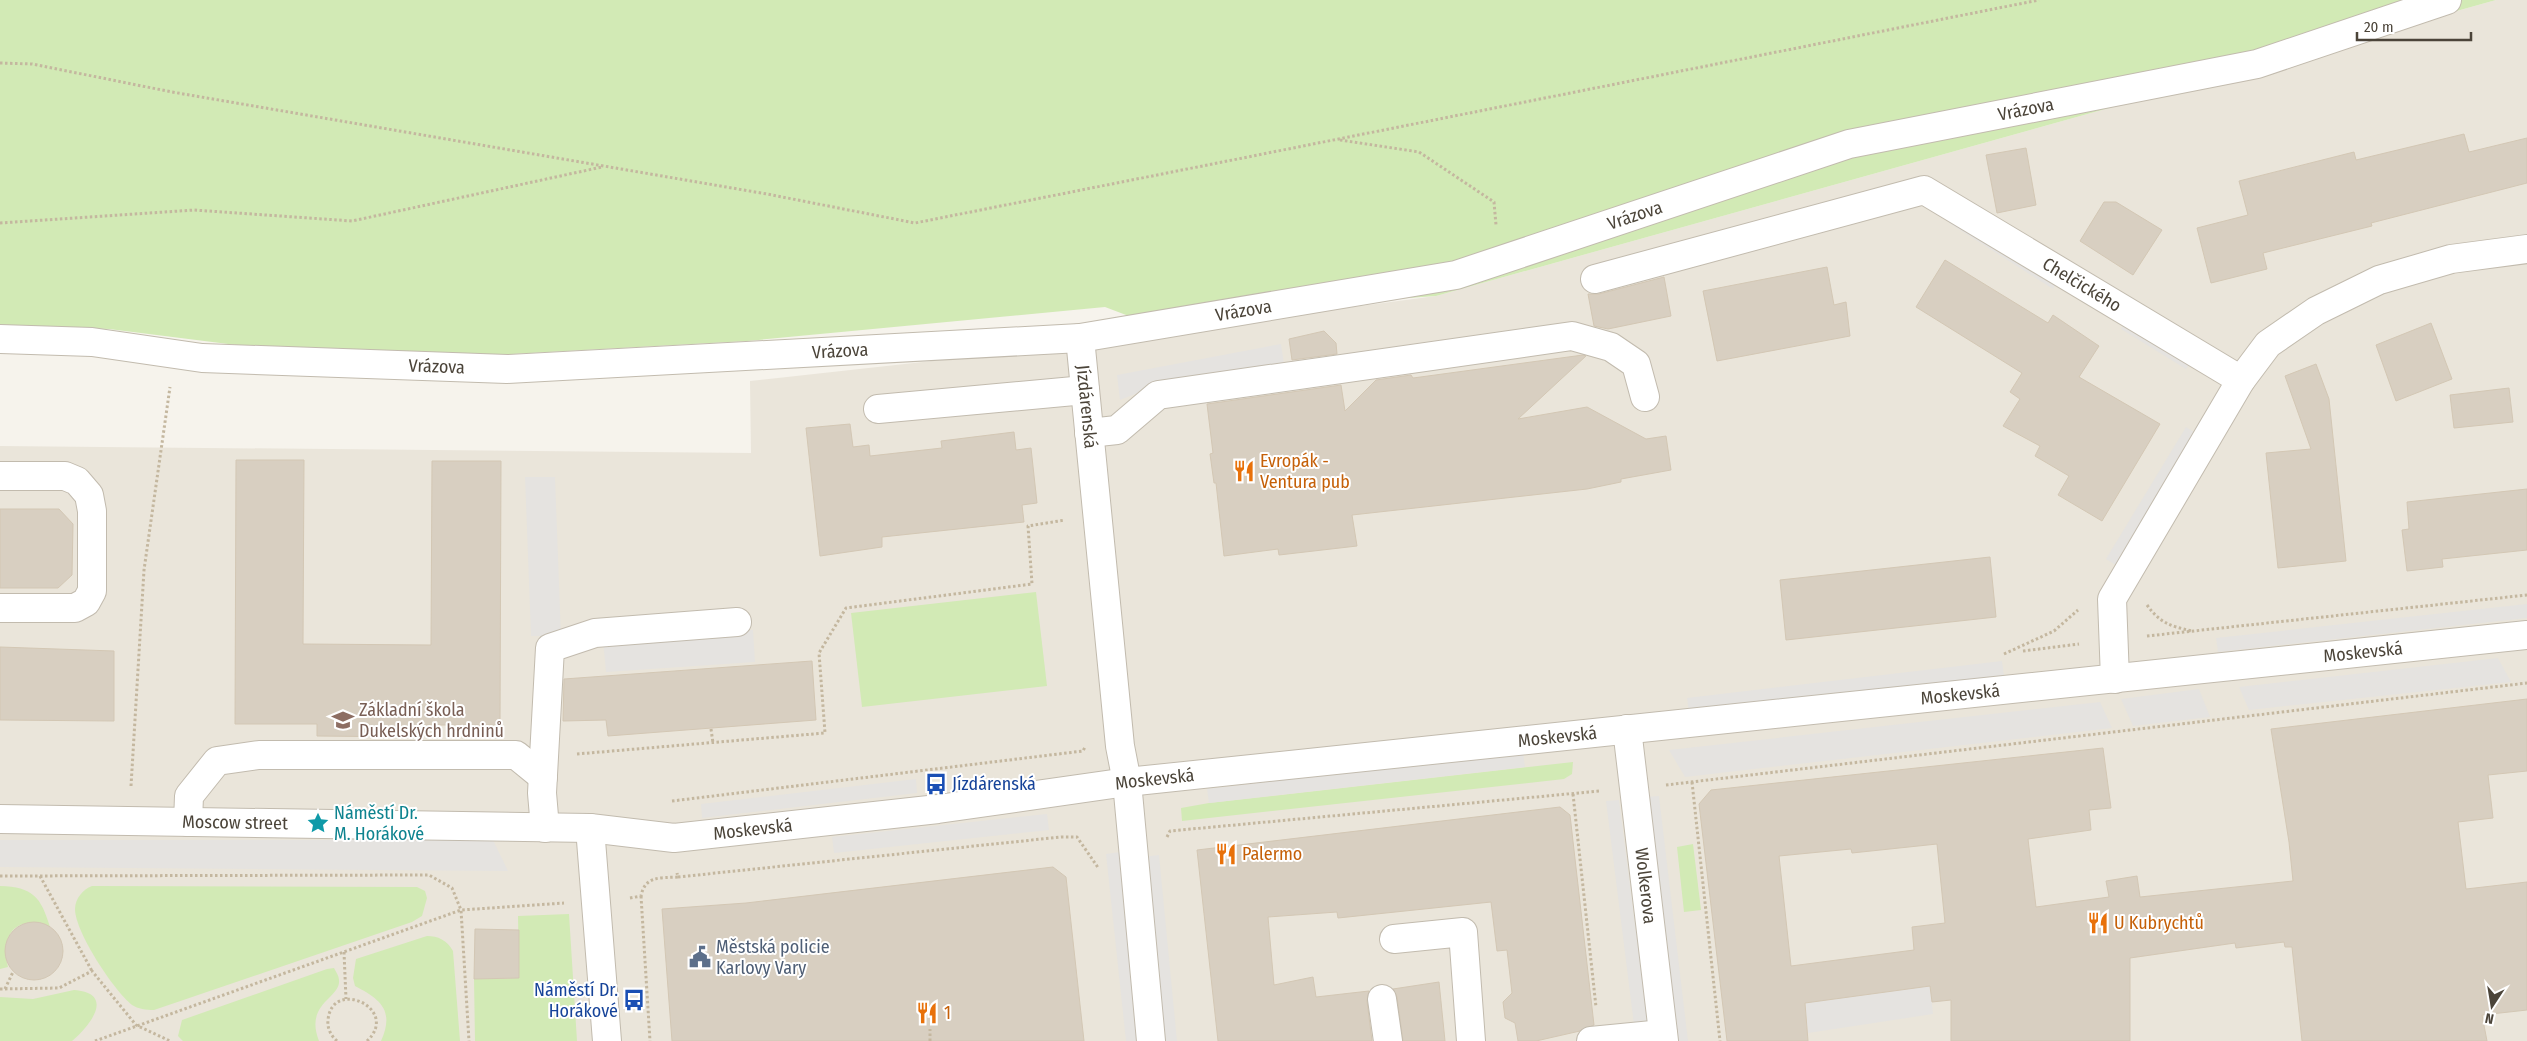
<svg xmlns="http://www.w3.org/2000/svg" width="2527" height="1041" font-family="'Fira Sans Condensed',sans-serif">
  <style>
    .residential { fill: #eae5da }
    .green { fill: #d2eab5 }
    .parking { fill: #e5e3e0 }
    .building { fill: #d8cfc1; stroke: #d3c7b4; fill-rule: evenodd }
    .lines { fill: none; stroke-linecap: round; stroke-linejoin: round }
    .minor-casing { stroke: #c2bbae; stroke-width: 30 }
    .path { stroke: #c4b79f; stroke-width: 3; stroke-dasharray: 2.5 2.5; stroke-linecap: butt }
    .minor { stroke: #fff; stroke-width: 28 }
    .labels { text-anchor: middle; dominant-baseline: central; stroke-width: 4; stroke-linejoin: round; paint-order: stroke }
    .street-label { font-size: 18px; fill: #4b4439; stroke: #fff }
    .food-label { font-size: 18px; fill: #c56008; stroke: #fff; text-anchor: start }
    .education-label { font-size: 18px; fill: #785e54; stroke: #fff; text-anchor: start }
    .transit-label { font-size: 18px; fill: #164399; stroke: #fff; text-anchor: start }
    .culture-label { font-size: 18px; fill: #0d838f; stroke: #fff; text-anchor: start }
    .service-label { font-size: 18px; fill: #4e5e75; stroke: #fff; text-anchor: start }
  </style>
  <rect width="100%" height="100%" fill="#f6f3ec"/>
  <path class="residential" d="M2496 0H2527V1041H0V446L751 453 750 381 1022 351 1436 296Z"/>
  <g class="green">
    <path d="M0 0H2496L1436 296 1134 318 1105 307 747 341 494 355 300 353 109 329 0 325Z"/>
    <path d="M1036 592 1047 686 862 707 851 613Z"/>
    <path d="M1573 762 1572 774 1564 779 1182 821 1181 808 1209 803Z"/>
    <path d="M1693 844 1701 910 1684 912 1677 847Z"/>
    <path d="M0 886C33 887 41 897 50 927 16 914 0 934 8 967L0 969Z"/>
    <path d="M92 886 417 887 425 891 427 898 422 916 412 922 154 1010C146 1010 138 1009 132 1005 114 991 75 932 75 909 75 899 83 889 92 886Z"/>
    <path d="M569 914 577 1041H475L474 979 519 978 518 916Z"/>
    <path d="M427 936C438 936 447 940 453 951L460 1041H381C395 1010 380 999 355 986L353 978 356 959Z"/>
    <path d="M334 968C336 972 339 976 339 980 341 998 304 1003 319 1041H183L178 1036 182 1020 327 969Z"/>
    <path d="M74 990C116 993 90 1026 72 1041H0V997L33 999Z"/>
  </g>
  <g class="parking">
    <path d="M1957 210 2061 276 2053 289 1949 223Z"/>
    <path d="M2127 319 2193 359 2186 369 2121 329Z"/>
    <path d="M1281 344 1284 364 1160 384 1120 400 1117 375Z"/>
    <path d="M2186 427 2199 435 2119 567 2106 559Z"/>
    <path d="M525 477H555L561 636H531Z"/>
    <path d="M2527 604V618L2218 652 2216 638Z"/>
    <path d="M753 630 755 662 606 672 603 640Z"/>
    <path d="M2498 658 2511 682 2249 710 2239 687Z"/>
    <path d="M2002 661 2004 676 1689 712 1687 698Z"/>
    <path d="M2199 689 2210 717 2133 726 2121 699Z"/>
    <path d="M2100 702 2112 728 1685 777 1669 750Z"/>
    <path d="M1523 752 1525 767 1209 803 1207 789Z"/>
    <path d="M916 779 917 793 702 818 701 804Z"/>
    <path d="M1659 796 1688 1041H1674L1646 797Z"/>
    <path d="M1619 800 1650 1041H1636L1606 801Z"/>
    <path d="M1047 814 1049 830 834 853 832 837Z"/>
    <path d="M0 840H493L508 871 0 867Z"/>
    <path d="M1120 852 1140 1041H1126L1106 854Z"/>
    <path d="M1159 855 1177 1041H1161L1143 857Z"/>
    <path d="M1930 986 1933 1014 1808 1033 1805 1003Z"/>
  </g>
  <g class="building">
    <path d="M2464 134 2469 152 2527 138V183L2371 223 2372 226 2263 253 2267 269 2211 283 2197 228 2248 215 2239 181 2354 152 2356 160Z"/>
    <path d="M2026 148 2036 205 1997 213 1986 155Z"/>
    <path d="M2104 202H2116L2162 230 2133 275 2080 241Z"/>
    <path d="M1945 260 2048 323 2053 315 2099 346 2079 377 2160 424 2102 521 2058 495 2069 476 2035 456 2040 446 2003 426 2020 399 2010 392 2022 373 1916 307Z"/>
    <path d="M1827 267 1834 305 1846 302 1850 336 1717 361 1703 291Z"/>
    <path d="M1664 277 1671 316 1608 329 1594 326 1588 294H1599Z"/>
    <path d="M2431 323 2452 379 2396 401 2376 345Z"/>
    <path d="M1324 331 1336 343 1337 354 1292 360 1289 339Z"/>
    <path d="M1583 355 1586 356 1518 419 1587 407 1646 439 1666 436 1671 470 1621 479V482L1587 489 1352 515 1357 546 1279 555 1278 549 1224 556 1216 483H1214L1210 454 1213 453 1207 404 1341 385 1345 411 1376 380 1411 375 1413 378Z"/>
    <path d="M2316 364 2329 399 2346 561 2278 568 2266 453 2311 449 2285 376Z"/>
    <path d="M2509 388 2513 422 2454 428 2450 395Z"/>
    <path d="M850 424 853 447 869 445 870 456 942 448 941 441 1014 432 1016 450 1031 448 1037 503 1022 505 1024 522 882 537V547L820 556 806 428Z"/>
    <path d="M236 460H304L303 644 431 645 432 461H501L500 725H417L418 737 317 736V724H235Z"/>
    <path d="M2527 489V550L2442 559 2443 567 2407 571 2402 530 2409 529 2407 502Z"/>
    <path d="M0 509H59L73 524 72 575 58 588H0Z"/>
    <path d="M1990 557 1996 617 1786 640 1780 580Z"/>
    <path d="M0 647 114 651V721L0 720Z"/>
    <path d="M812 661 816 720 608 736 606 720 563 721 564 679Z"/>
    <path d="M2527 699V771L2488 775 2493 818 2458 822 2466 889 2527 882V1010L2482 1015 2487 1041H2302L2292 947H2285L2284 942 2236 948 2235 943 2130 958V1041H1951V1000L1932 1002 1930 986 1805 1003 1808 1041H1727L1699 804 1711 790 2103 748 2111 808 2089 810 2091 830 2028 839 2036 907 2109 897 2106 881 2137 876 2140 897 2226 888 2293 881 2289 842 2271 729ZM1937 844 1945 923 1912 927 1914 950 1791 966 1779 856 1851 849 1852 853Z"/>
    <path d="M1560 807 1570 815 1594 1025 1580 1031 1536 1041H1518L1515 1023 1505 1018 1503 1002 1512 993 1507 950 1497 951 1491 902 1338 918 1337 912 1268 917 1274 985 1313 977 1316 997 1369 991 1367 1001 1372 1041H1218L1197 850Z"/>
    <path d="M1053 867 1066 877 1084 1041H672L662 909 746 903Z"/>
    <circle cx="34" cy="951" r="29"/>
    <path d="M475 929 519 930V978L474 979Z"/>
    <path d="M1439 982 1445 1041H1403L1397 997 1393 989Z"/>
  </g>
  <g class="lines">
    <g class="minor-casing">
      <g id="minor">
        <path id="s1" d="M1595 279 1924 190 2241 380"/>
        <path id="s2" d="M1080 338 1120 746 1127 782 1151 1041"/>
        <path id="s3" d="M0 339 92 342 202 358 507 369 1080 338 1456 275 1849 144 2257 64 2447 0"/>
        <path d="M878 409 1085 390"/>
        <path d="M1089 433 1117 430 1158 395 1572 336 1611 347 1636 364 1645 397"/>
        <path d="M0 476H65L77 481 89 495 92 511V591L86 602 75 608H0"/>
        <path d="M2115 679 2112 599 2241 380 2268 344 2316 311 2379 280 2451 259 2527 249"/>
        <path id="s4" d="M1627 729 1664 1041"/>
        <path id="s5" d="M0 819 590 828 674 838 938 809 1127 782 2527 635"/>
        <path d="M188 822 189 796 217 761 259 755H516L543 777"/>
        <path d="M545 828 542 793 550 648 595 633 737 622"/>
        <path d="M590 828 607 1041"/>
        <path d="M1394 939 1463 932 1471 1041"/>
        <path d="M1382 999 1388 1041"/>
        <path d="M1591 1041 1663 1034"/>
      </g>
    </g>
    <g class="path">
      <path d="M0 63 32 64 172 92 767 194 915 223 2039 0"/>
      <path d="M1340 140 1419 152 1494 202 1496 225"/>
      <path d="M0 223 194 210 352 221 602 167"/>
      <path d="M2147 605C2160 623 2170 626 2192 631"/>
      <path d="M2147 636 2527 595"/>
      <path d="M2023 651 2079 644"/>
      <path d="M2004 654 2054 631 2078 610"/>
      <path d="M711 729 713 743"/>
      <path d="M577 754 825 733 819 653 846 608 1032 584 1028 526 1065 520"/>
      <path d="M1692 782 1720 1041"/>
      <path d="M1666 785 2527 683"/>
      <path d="M131 786 144 570 170 387"/>
      <path d="M1573 794 1596 1007"/>
      <path d="M672 801 1083 751 1085 747"/>
      <path d="M1167 837 1170 831 1600 791"/>
      <path d="M0 876 429 875 452 888 461 910 469 1041"/>
      <path d="M40 876 92 971"/>
      <path d="M678 877 1061 837H1077L1099 869"/>
      <path d="M641 896 650 1041"/>
      <path d="M630 898 641 896C645 876 659 878 678 877L677 873"/>
      <path d="M344 952 346 999"/>
      <path d="M0 989 59 988 92 971 136 1025 170 1041"/>
      <path d="M5 989 13 972"/>
      <path d="M95 1041 461 910 564 903"/>
      <path d="M337 1041C331 1036 327 1028 328 1020 332 977 401 1009 367 1041"/>
      <path d="M930 1041V1029"/>
    </g>
    <use href="#minor" class="minor"/>
  </g>
  <defs>
    <g id="restaurant-bare" transform="scale(1.725)"><path d="M-5-6h1v4h1v-4h1v4h1v-4h1v5L-1.5 .5V6h-2V.5L-5-1ZM5-6V6H3V1.5H1.5Q1.5-4 5-6Z" fill="#e8710a" stroke="#fff" stroke-width="2.5" paint-order="stroke"/></g>
    <g id="school-bare" transform="scale(1.725)"><path d="M0-5L7-2L0 1L-7-2ZM-4 1L0 2.5L4 1V4Q0 6-4 4Z" fill="#8d6e63" stroke="#fff" stroke-width="2.5" paint-order="stroke"/></g>
    <g id="bus-bare" transform="scale(1.725)"><path d="M-5-6H5V4H4V6H2V4H-2V6H-4V4H-5ZM-3.5-4V0h7V-4ZM-3.5 1.2v1.5H-2V1.2ZM2 1.2v1.5H3.5V1.2Z" fill="#1a4fb4" stroke="#fff" stroke-width="2.5" paint-order="stroke"/></g>
    <g id="sight-bare" transform="scale(1.725)"><path d="M0-6L1.8-2.2L6-1.7L2.9 1.2L3.7 5.4L0 3.3L-3.7 5.4L-2.9 1.2L-6-1.7L-1.8-2.2Z" fill="#0f9aa8" stroke="#fff" stroke-width="2.5" paint-order="stroke"/></g>
    <g id="civic-bare" transform="scale(1.725)"><path d="M-.6-6.5H3V-4.5H.6V-3L4-1V1h2V6H-6V1h2V-1L-.6-3ZM-1.2 2.5V6h2.4V2.5Z" fill="#5c6f8a" stroke="#fff" stroke-width="2.5" paint-order="stroke"/></g>
  </defs>
  <g fill-rule="evenodd">
    <use href="#restaurant-bare" x="1244" y="471"/>
    <use href="#school-bare" x="343" y="720"/>
    <use href="#bus-bare" x="936" y="784"/>
    <use href="#sight-bare" x="318" y="823"/>
    <use href="#restaurant-bare" x="1226" y="854"/>
    <use href="#restaurant-bare" x="2098" y="923"/>
    <use href="#civic-bare" x="700" y="957"/>
    <use href="#bus-bare" x="634" y="1000"/>
    <use href="#restaurant-bare" x="927" y="1013"/>
  </g>
  <g class="labels">
    <g class="street-label">
      <text stroke="none"><textPath href="#s3" startOffset="2058">Vrázova</textPath></text>
      <text stroke="none"><textPath href="#s3" startOffset="1652">Vrázova</textPath></text>
      <text stroke="none"><textPath href="#s1" startOffset="525">Chelčického</textPath></text>
      <text stroke="none"><textPath href="#s3" startOffset="1248">Vrázova</textPath></text>
      <text stroke="none"><textPath href="#s3" startOffset="842">Vrázova</textPath></text>
      <text stroke="none"><textPath href="#s3" startOffset="438">Vrázova</textPath></text>
      <text stroke="none"><textPath href="#s2" startOffset="69">Jízdárenská</textPath></text>
      <text stroke="none"><textPath href="#s5" startOffset="2374">Moskevská</textPath></text>
      <text stroke="none"><textPath href="#s5" startOffset="1969">Moskevská</textPath></text>
      <text stroke="none"><textPath href="#s5" startOffset="1564">Moskevská</textPath></text>
      <text stroke="none"><textPath href="#s5" startOffset="1159">Moskevská</textPath></text>
      <text stroke="none"><textPath href="#s5" startOffset="235">Moscow street</textPath></text>
      <text stroke="none"><textPath href="#s5" startOffset="754">Moskevská</textPath></text>
      <text stroke="none"><textPath href="#s4" startOffset="158">Wolkerova</textPath></text>
    </g>
    <g class="food-label">
      <text x="1260" y="461">Evropák -<tspan x="1260" dy="21">Ventura pub</tspan></text>
      <text x="1242" y="854">Palermo</text>
      <text x="2114" y="923">U Kubrychtů</text>
      <text x="944" y="1013">1</text>
    </g>
    <g class="education-label">
      <text x="359" y="710">Základní škola<tspan x="359" dy="21">Dukelských hrdninů</tspan></text>
    </g>
    <g class="transit-label">
      <text x="952" y="784">Jízdárenská</text>
      <text x="618" y="990" text-anchor="end">Náměstí Dr.<tspan x="618" dy="21">Horákové</tspan></text>
    </g>
    <g class="culture-label">
      <text x="334" y="813">Náměstí Dr.<tspan x="334" dy="21">M. Horákové</tspan></text>
    </g>
    <g class="service-label">
      <text x="716" y="947">Městská policie<tspan x="716" dy="21">Karlovy Vary</tspan></text>
    </g>
  </g>
  <g transform="translate(2492 1006) rotate(192)" stroke="#ffffff" stroke-width="4" paint-order="stroke">
  <path d="M0-4L9 19L0 12L-9 19Z" fill="#4b4439"/>
  <text y="-8" font-size="14" font-weight="bold" text-anchor="middle" fill="#4b4439">N</text>
  </g>
  <path d="M2357 32v8h114v-8" fill="none" stroke="#4b4439" stroke-width="2.5"/>
  <text x="2364" y="32" font-size="15" fill="#4b4439" stroke="#ffffff" stroke-width="4" paint-order="stroke">20 m</text>
</svg>
